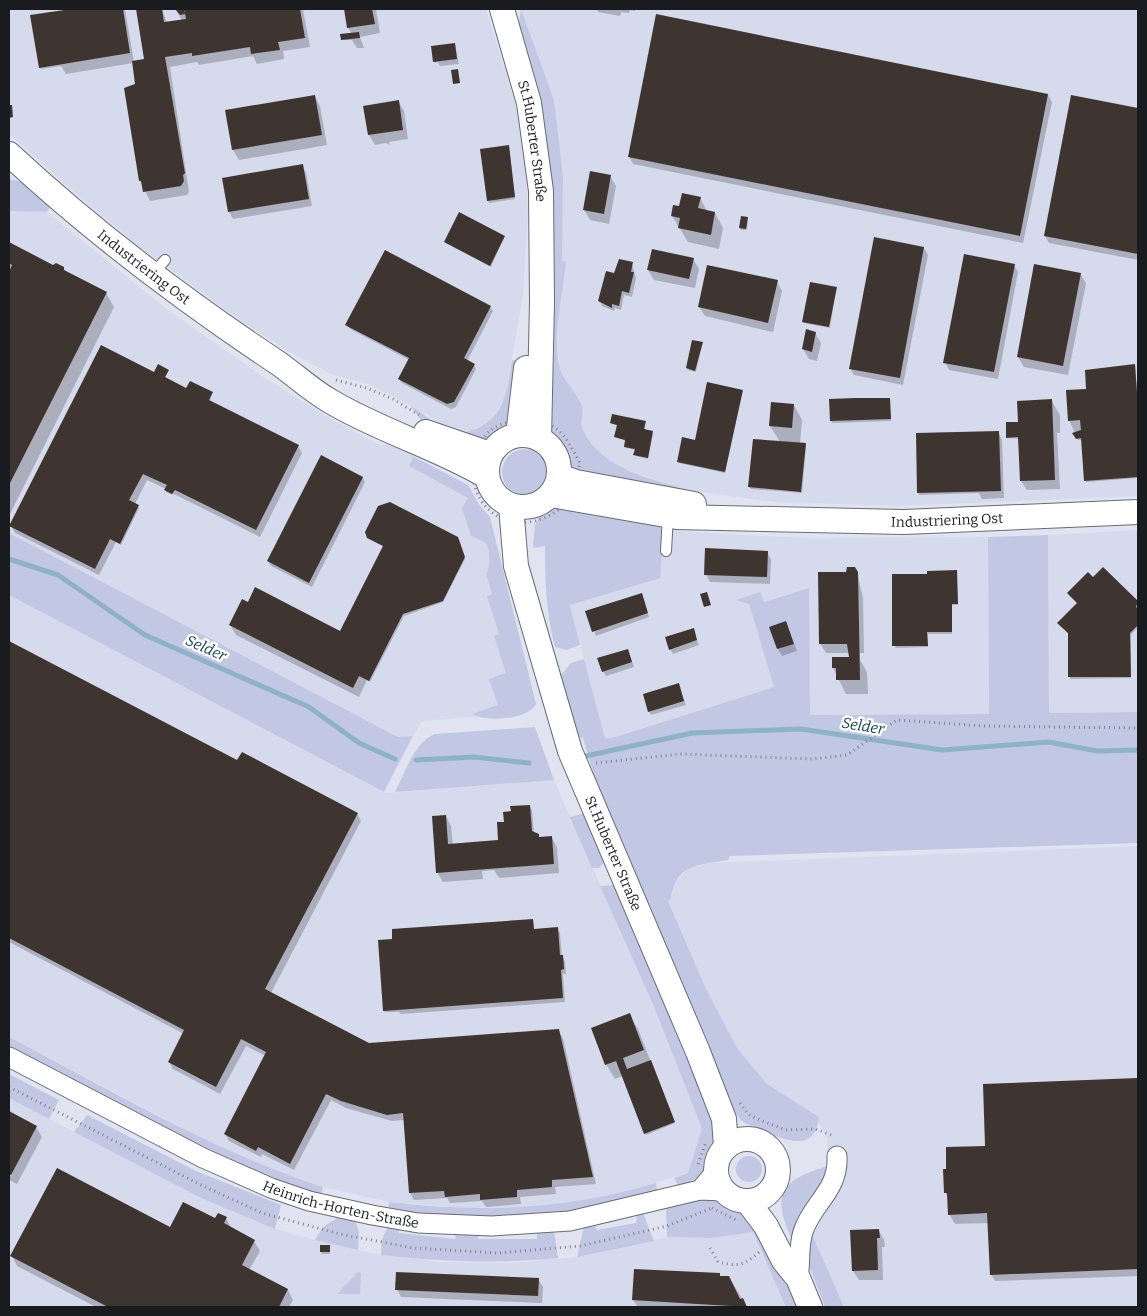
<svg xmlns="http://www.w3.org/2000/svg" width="1147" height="1316" font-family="Bitter,serif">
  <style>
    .built { fill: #d6daed }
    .green { fill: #c2c8e4 }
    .shadow { fill: #0003 }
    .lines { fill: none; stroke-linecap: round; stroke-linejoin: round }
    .stream { stroke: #8eb2c7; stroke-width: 5 }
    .building { fill: #3f3530 }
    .service-casing { stroke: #686b75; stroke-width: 12 }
    .minor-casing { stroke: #686b75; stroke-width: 21 }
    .tertiary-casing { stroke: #686b75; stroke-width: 26 }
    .path { stroke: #81838b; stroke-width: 3; stroke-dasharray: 1 4; stroke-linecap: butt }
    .service { stroke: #fff; stroke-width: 10 }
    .minor { stroke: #fff; stroke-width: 19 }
    .tertiary { stroke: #fff; stroke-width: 24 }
    .labels { text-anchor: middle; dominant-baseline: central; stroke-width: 5; stroke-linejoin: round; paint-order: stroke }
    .street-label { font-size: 14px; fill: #1a1b1f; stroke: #fff }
    .water-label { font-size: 15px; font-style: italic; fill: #0c3d53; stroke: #fff }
  </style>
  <rect width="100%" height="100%" fill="#e1e4f0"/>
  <g class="built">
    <path d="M9 9H486L518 112 526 161 528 210 523 295 505 398 490 422 473 430 455 432 410 405 365 383 333 375 288 351 245 324 140 247 75 193 9 134Z"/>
    <path d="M521 9H1138V496L900 506 775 502 692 491 621 468 603 458 584 432 580 424 582 415 560 368 558 347 563 175 554 100Z"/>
    <path d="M9 211 47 212 164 307 262 376 326 416 382 446 388 443 395 447 455 482 473 496 489 543 519 713 422 721 413 736 398 737 9 533Z"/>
    <path d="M664 529 722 534 808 538 988 537 989 714 810 715 808 588 763 602 737 600 749 603 774 687 612 738H605L570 605 658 577Z"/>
    <path d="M1138 530V712L1049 713 1048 535Z"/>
    <path d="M9 595 385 793 554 780 653 1004 702 1129 688 1173 621 1193 544 1207 466 1208 389 1202 323 1187 263 1167 211 1143 9 1037Z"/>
    <path d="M1138 846V1307H844L804 1214 828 1166 827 1138 819 1123V1117L767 1084 737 1048 706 989 668 901 671 899 675 882 689 868 710 863Z"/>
    <path d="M9 1098 201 1198 275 1229 315 1240 381 1255 442 1262 510 1263 577 1257 667 1237 712 1238 753 1232 786 1307H9Z"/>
  </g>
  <g class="green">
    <path d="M521 9 554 100 563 176 562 261 566 262C563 289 552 343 560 368 564 382 576 392 581 404 585 413 579 422 583 430 604 472 652 478 692 491L678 495 570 469 558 447 548 436 547 366 517 34Z"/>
    <path d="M9 179 28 183 52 204 47 212 9 211Z"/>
    <path d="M512 360 521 361 510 431 486 444 426 427 410 405C423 413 439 428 454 432 462 433 473 431 480 427 506 414 508 385 512 360Z"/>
    <circle cx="525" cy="472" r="23"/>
    <path d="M401 450 468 485 480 506 490 517 536 704C528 720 486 722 472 714L498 705 489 679 506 673 494 636 499 634 487 596 492 594 486 574C490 570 491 550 486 544 483 540 475 538 471 536L462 508 468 498 409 466 413 457Z"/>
    <path d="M554 503 569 504 568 511 583 510 658 522 664 529 660 578 570 605 580 645 567 650 555 647C546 613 545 581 545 546L533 548C535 524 533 517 554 503Z"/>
    <path d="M9 533 398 737 413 736 384 792 9 595Z"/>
    <path d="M1048 535 1049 713 1138 712V843L730 856 728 860C699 865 675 864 671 899L668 901 706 989 737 1048 767 1084 819 1117C816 1151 788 1142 767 1132 757 1127 746 1126 739 1118 736 1114 733 1109 731 1105L589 775H594L583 738 572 735 555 683 571 663 584 659 605 738H612L774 687 749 604 736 600 760 592 764 602 809 588 810 715 989 714 988 537Z"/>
    <path d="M535 727 554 780 395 792C405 773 414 742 435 734Z"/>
    <path d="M585 813 606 860 599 868H592L570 817Z"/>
    <path d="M615 885 691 1053 719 1140C707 1163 706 1178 679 1187L674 1178 688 1173 702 1129 653 1004 600 886Z"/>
    <path d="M9 1037C111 1090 212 1151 323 1187L321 1196 270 1181 206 1152 9 1048Z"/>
    <path d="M9 1074 59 1100 49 1119 9 1098Z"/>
    <path d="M87 1115 196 1171 281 1205 275 1229 201 1198 74 1132Z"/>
    <circle cx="749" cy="1169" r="13"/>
    <path d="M828 1166 827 1179 794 1244C771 1197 778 1180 828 1166Z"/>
    <path d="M656 1183 658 1194C620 1204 581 1212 541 1216 491 1221 438 1217 388 1211L389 1202C482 1213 565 1210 656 1183Z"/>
    <path d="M691 1199H712L748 1213 802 1307H786L753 1232 712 1238 667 1237 666 1206Z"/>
    <path d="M643 1213 654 1241 577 1257 584 1227 595 1224 597 1230 636 1223 637 1214Z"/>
    <path d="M340 1216 355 1219 359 1232 358 1250 315 1240 323 1227Z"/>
    <path d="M388 1227 399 1228V1233L455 1239 456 1232 478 1233V1239H537V1232L554 1231 558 1258C496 1264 443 1262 381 1255L382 1239Z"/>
    <path d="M809 1227 844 1307H825L806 1258Z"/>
    <path d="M358 1272 361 1273 360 1294H337Z"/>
  </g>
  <g class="shadow">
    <path d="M78 9H125L134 62 146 60 137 9H162L167 23 182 21 176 9H244V11L303 9 310 47 283 51 284 59 257 64 253 56 199 65 197 62 170 67 189 192 187 195 150 201 140 180 137 85 133 63 66 74 61 66 41 69 40 68 32 16Z"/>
    <path d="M345 9H376L380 33 360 37 364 48H357L352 40H342L352 34 348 28Z"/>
    <path d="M597 9H635V11L630 10 629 13 621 12 620 16 598 12Z"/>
    <path d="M455 44 459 64 440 66 438 62 435 63 434 61Z"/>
    <path d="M1048 95 1052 102 1023 243 633 164 629 156Z"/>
    <path d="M1072 96 1138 109V260L1049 243 1045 236Z"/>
    <path d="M315 97 320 106 327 145 239 160 233 150 227 111Z"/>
    <path d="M398 101 404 111 408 139 389 142 390 145 386 143 375 145 369 135 365 107Z"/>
    <path d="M509 148 515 199 489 203 488 201Z"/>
    <path d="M302 165 306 173 312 206 233 219 229 212 224 179Z"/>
    <path d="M610 176 616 186 609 224 590 220 584 210Z"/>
    <path d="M700 198 707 211 715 213 723 228 719 249 688 242 672 216 680 207Z"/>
    <path d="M459 214 504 237 491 267 446 243Z"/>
    <path d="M748 218 747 230H741L740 228Z"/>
    <path d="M9 243 53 266 63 268 66 272 106 293 114 307 9 516Z"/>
    <path d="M924 248 928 255 903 385 854 375 850 368Z"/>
    <path d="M693 259 699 269 695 288 654 280 648 270Z"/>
    <path d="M632 264 636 278 632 297 624 295 621 310 615 308 614 311 602 306 600 301 615 274Z"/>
    <path d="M1014 265 1018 272 998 379 949 370 945 362Z"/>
    <path d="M1080 274 1086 283 1068 375 1024 367 1018 357Z"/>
    <path d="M777 282 782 291 773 332 705 316 699 307Z"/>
    <path d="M836 288 830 328 804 323 803 321Z"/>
    <path d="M490 307 493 311 467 361 474 365 476 369 456 407 451 409 402 383 399 379 409 360 350 329 347 325Z"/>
    <path d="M815 333 821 343 817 361 809 359 803 349Z"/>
    <path d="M702 343 696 372 688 370 687 368Z"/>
    <path d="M1135 365 1138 405V478L1086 482 1082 440H1078L1069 420Z"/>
    <path d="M168 371 165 379 187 390 212 393 210 401 298 446 302 453 260 537 174 494 173 495 166 492V489L147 480 135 504 139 508 121 545 116 542 99 575 15 533 11 526 155 373Z"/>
    <path d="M742 391 725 473 679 463 678 461Z"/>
    <path d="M889 399 891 421 832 423 831 421Z"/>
    <path d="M1051 400 1060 415V433H1057L1060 489 1027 490 1021 481 1020 439 1008 438 1017 423Z"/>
    <path d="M794 405 802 420 800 444 806 446 802 493 751 489 749 487 780 442 770 426Z"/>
    <path d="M645 422V431L653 434 648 459 636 456V450L626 448V441L615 437 618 426 611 423Z"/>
    <path d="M998 432 1002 440 1004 498 982 499 979 493 919 495 917 435Z"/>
    <path d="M362 477 365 482 312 587 271 566 268 561Z"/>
    <path d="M368 537 459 540 465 559 443 602 404 616 370 682 367 680 359 697 236 635 230 625 248 604 341 632 384 547Z"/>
    <path d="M767 552 771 559 770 584 710 582 706 574Z"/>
    <path d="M1103 568 1138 603V627L1131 635V678L1070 679 1069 634 1060 625 1078 604 1093 578Z"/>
    <path d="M856 569 863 598 864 653H860V660L867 672 868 694H846L833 668 851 658 850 653H826L820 643 848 574Z"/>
    <path d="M956 572 958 605H952V634H928V647L895 648 928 575Z"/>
    <path d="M641 595 649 617 596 636 587 612Z"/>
    <path d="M786 622 797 651 782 656 778 649Z"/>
    <path d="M693 630 699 645 673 654 670 649Z"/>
    <path d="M9 642 238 762 357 813 361 821 271 993 369 1044 558 1031 563 1038 596 1184 555 1187 556 1194 520 1197 521 1204 486 1207 482 1201 450 1203 447 1198 414 1200 410 1193 404 1120 392 1121 346 1108 331 1100 294 1170 262 1154 261 1157 229 1141 225 1134 266 1056 246 1046 220 1094 173 1069 169 1062 184 1034 9 942Z"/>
    <path d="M630 655 634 667 606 676 603 671Z"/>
    <path d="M678 685 686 705 651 715 649 711Z"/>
    <path d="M529 806 532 810 534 832 538 838 551 837 557 847 559 873 499 878 494 870 482 871 483 879 443 882 437 872 446 816 451 826 453 845 499 841 505 823Z"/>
    <path d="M533 920 534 930 557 928 560 933 562 956 565 961 566 974H563L565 1002 401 1014 399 1012H385L384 1011Z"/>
    <path d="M629 1015 638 1029 675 1123 646 1135 623 1076 615 1079 606 1064Z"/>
    <path d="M1138 1079V1276L995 1281 991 1274 989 1223 955 1224 949 1214V1200L945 1192 986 1147 984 1085Z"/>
    <path d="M9 1112 36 1127 42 1137 17 1184 9 1180Z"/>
    <path d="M226 1218 231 1228 254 1241 260 1251 249 1270 288 1290 293 1300 289 1307H96L17 1266 12 1256Z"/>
    <path d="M879 1231 884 1240 885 1247H882L883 1280H859L853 1271Z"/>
    <path d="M329 1246 330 1254H322L321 1252Z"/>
    <path d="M719 1274 721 1277H729L747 1307H638L633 1300Z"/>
    <path d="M538 1279 543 1287 542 1303 401 1297 397 1289Z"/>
  </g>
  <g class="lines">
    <g class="stream">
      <path d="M9 559 58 575 145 635 309 707 359 743 395 759"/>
      <path d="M586 756 692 733 801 729 942 750 1049 742 1097 751 1138 750"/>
      <path d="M416 760 474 757 529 763"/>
    </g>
  </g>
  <g class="building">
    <path d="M71 9H123L130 53 39 68 30 15Z"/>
    <path d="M136 9H162L164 22 186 19 184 9H300L305 38 278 42 280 50 251 54 250 47 192 56V53L165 57 185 173 183 175 184 181 181 186 143 192 141 181H139L124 88 135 84 132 61 144 59Z"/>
    <path d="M175 9H184L185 14 180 15Z"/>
    <path d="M344 9H372L375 24 347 28Z"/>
    <path d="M656 14 1048 94 1020 236 628 157Z"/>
    <path d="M359 32 360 38 341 40 340 34Z"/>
    <path d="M455 43 457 59 433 62 431 46Z"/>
    <path d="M458 69 460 83 453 84 451 70Z"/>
    <path d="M315 95 322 135 232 150 225 110Z"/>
    <path d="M1071 95 1138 108V254L1044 236Z"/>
    <path d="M399 100 403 130 368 135 363 106Z"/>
    <path d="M9 105H12L13 117 9 118Z"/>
    <path d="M509 145 515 197 487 201 480 149Z"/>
    <path d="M303 164 309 199 228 212 222 178Z"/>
    <path d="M590 171 611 175 604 214 583 210Z"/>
    <path d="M682 193 701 197 698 208 715 212 711 235 678 228 680 218 671 216 673 205 679 206Z"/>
    <path d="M459 212 505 236 490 266 444 242Z"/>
    <path d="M741 216 748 217 746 229 739 228Z"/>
    <path d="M874 237 924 247 900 378 849 369Z"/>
    <path d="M9 242 53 265 56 263 64 267V270L107 292 9 485V272L12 265 9 263Z"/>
    <path d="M652 249 694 258 689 279 647 270Z"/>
    <path d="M385 250 491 306 464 358 475 364 454 402 447 404 398 379 409 358 345 325Z"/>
    <path d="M964 254 1015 264 994 372 943 363Z"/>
    <path d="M619 259 633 262 631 272H634L629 293 622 291 619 306 612 304V308L598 301 606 271 614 273Z"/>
    <path d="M1034 264 1081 273 1063 366 1017 357Z"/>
    <path d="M707 265 778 280 768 323 698 307Z"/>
    <path d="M810 282 837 287 829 327 802 322Z"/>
    <path d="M806 329 816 332 812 352 802 349Z"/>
    <path d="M692 340 703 342 695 371 686 368Z"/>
    <path d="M101 345 154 372 158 364 169 370 165 377 186 388 190 381 213 392 209 400 299 445 256 530 175 490 172 494 164 490 167 485 143 474 129 500 139 505 120 544 110 539 95 569 9 526Z"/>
    <path d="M1135 364 1138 407V477L1084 481 1081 438 1076 439 1072 433 1081 430 1080 420 1068 421 1066 390 1086 389 1085 370Z"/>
    <path d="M707 382 743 390 725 472 677 462 682 437 695 440Z"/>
    <path d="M855 398H890L891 419 830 421 829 399Z"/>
    <path d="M1052 399 1055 480 1020 481 1018 437 1006 438V422H1018L1017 401Z"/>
    <path d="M771 402 794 404 792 428 769 426Z"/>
    <path d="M612 414 646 421 644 429 653 431 648 458 633 455 635 449 624 447 625 440 614 437 617 425 610 423Z"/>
    <path d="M999 431 1001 491 917 493 916 433Z"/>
    <path d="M753 439 806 443 801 492 748 487Z"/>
    <path d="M321 455 363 477 309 583 267 561Z"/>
    <path d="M390 502 458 537 465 557 443 601 403 614 369 681 359 676 353 688 229 625 242 599 248 602 255 587 340 631 383 546 367 538 365 532 378 506Z"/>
    <path d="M705 548 768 551 767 577 704 575Z"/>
    <path d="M847 567H855L858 572 860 680H836V668H832V657H849L847 644H819L818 572H846Z"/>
    <path d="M1103 567 1138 601 1136 607 1138 609V625L1130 633 1131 677H1068V633L1057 623 1077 603 1067 593 1088 572 1093 577Z"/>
    <path d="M957 570 958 604H952V632H927L928 646H892V574H927V571Z"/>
    <path d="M707 592 711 605 704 607 700 594Z"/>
    <path d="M642 593 648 613 592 632 585 611Z"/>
    <path d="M786 621 794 644 777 649 769 627Z"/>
    <path d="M694 628 697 640 669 650 665 637Z"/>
    <path d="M9 641 237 760 242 752 358 813 265 989 369 1043 559 1029 593 1177 552 1180V1187L517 1190V1197L480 1200V1194L445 1197 444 1191 409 1193 403 1113 387 1115 341 1101 326 1094 290 1164 258 1147 256 1151 224 1134 266 1052 241 1039 216 1087 168 1062 184 1030 9 938Z"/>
    <path d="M628 649 632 662 602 672 597 658Z"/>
    <path d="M679 683 684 701 648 712 643 694Z"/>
    <path d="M530 805 532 831 539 834V837L552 836 554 864 436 873 432 816 446 815 448 844 498 840 497 822H504L503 812 511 811 510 806Z"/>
    <path d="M533 919 534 929 558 927 560 955H563L564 969 561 970 563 998 383 1011 378 940 392 939V929Z"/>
    <path d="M630 1013 644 1050 623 1058 627 1069 651 1060 675 1122 644 1134 616 1061 605 1065 591 1028Z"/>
    <path d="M1138 1078V1269L990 1275 987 1213 948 1215 947 1193H944L943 1169H946V1147L985 1146 983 1084Z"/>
    <path d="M9 1111 37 1126 11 1175 9 1174Z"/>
    <path d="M57 1168 170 1227 183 1202 215 1218 218 1213 227 1217 224 1223 255 1240 242 1265 288 1289 279 1307H108L10 1256Z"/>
    <path d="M879 1229 880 1238H877L878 1270 852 1271 850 1230Z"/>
    <rect x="320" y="1245" width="10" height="7"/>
    <path d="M634 1269 720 1273V1276H729L740 1299 743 1298 747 1307 632 1300Z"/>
    <path d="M396 1272 539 1278 538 1296 395 1290Z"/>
  </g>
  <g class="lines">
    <g class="service-casing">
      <g id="service">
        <path d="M153 274 165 260"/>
        <path d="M666 551 668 515"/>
      </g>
    </g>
    <g class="minor-casing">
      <g id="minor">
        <path id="s1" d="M9 1057 203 1158 271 1188 309 1201 372 1215 418 1223 492 1226 570 1221 700 1190 723 1191"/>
        <path d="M700 1190 716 1171"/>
        <path d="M798 1278C801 1262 798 1248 803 1232 812 1203 839 1191 837 1156"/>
      </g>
    </g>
    <g class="tertiary-casing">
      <g id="tertiary">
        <path id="s2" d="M502 9 529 103 541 191 542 302 539 439"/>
        <path id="s3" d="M9 154C92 231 183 300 278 363 295 375 311 390 330 401 380 431 437 447 486 476"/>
        <path d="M426 432 490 454"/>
        <circle cx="523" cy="471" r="36"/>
        <path d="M518 435 526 368"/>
        <path d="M559 476 576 482 694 504"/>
        <path id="s4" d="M551 495 677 517 904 522 1138 512"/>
        <path id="s5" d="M511 506 516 566 570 751 698 1052 724 1119 726 1147"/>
        <circle cx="747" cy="1170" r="31"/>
        <path d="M748 1202 766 1226 784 1261 798 1278 810 1307"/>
      </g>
    </g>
    <g class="path">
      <path d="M336 380 367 388 393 399 419 415"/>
      <path d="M523 420C559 421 564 434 580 463 577 474 576 489 569 499 565 506 558 510 552 514 506 540 460 502 477 452 486 427 499 423 523 420Z"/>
      <path d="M596 763 680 754 813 759 847 755 897 720 984 726 1138 728"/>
      <path d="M9 1087 199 1184 262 1213 340 1234 413 1248 497 1253 580 1246 667 1226 712 1208"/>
      <path d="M740 1103 748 1114 755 1118 786 1130 815 1129 834 1136"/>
      <path d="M698 1164 706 1142"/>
      <path d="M712 1208 738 1221"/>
      <path d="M710 1248 718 1262C738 1267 745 1265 759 1252"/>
    </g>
    <use href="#service" class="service"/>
    <use href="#minor" class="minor"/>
    <use href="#tertiary" class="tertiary"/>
  </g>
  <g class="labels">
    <g class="street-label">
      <text stroke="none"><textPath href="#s2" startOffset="136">St.Huberter Straße</textPath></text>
      <text stroke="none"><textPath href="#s3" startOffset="176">Industriering Ost</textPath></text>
      <text stroke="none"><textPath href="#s4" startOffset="398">Industriering Ost</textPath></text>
      <text stroke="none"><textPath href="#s5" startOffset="364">St.Huberter Straße</textPath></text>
      <text stroke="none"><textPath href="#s1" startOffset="365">Heinrich-Horten-Straße</textPath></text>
    </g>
    <g class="water-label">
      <text transform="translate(206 648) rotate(24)">Selder</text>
      <text transform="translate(863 726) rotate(9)">Selder</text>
    </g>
  </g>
  <rect width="1147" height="1316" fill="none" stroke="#1a1b1f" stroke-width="20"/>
</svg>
